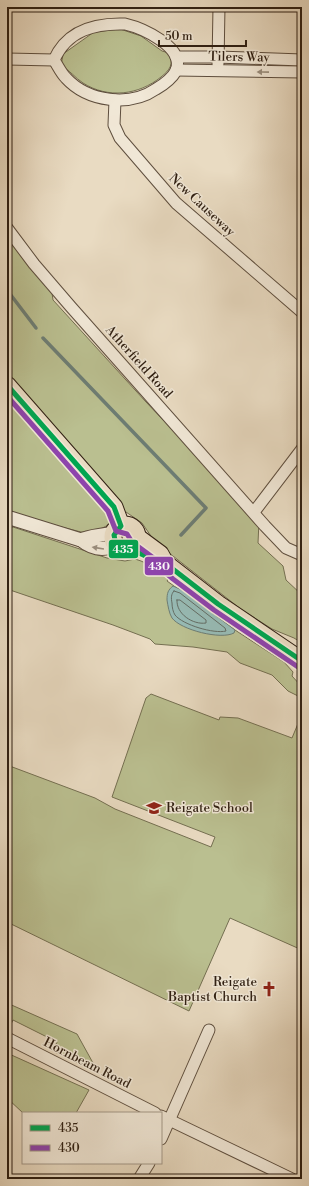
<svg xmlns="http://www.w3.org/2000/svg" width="309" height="1186" font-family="'Libre Bodoni',serif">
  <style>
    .green { fill: #babf90; stroke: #746f51 }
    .water { fill: #97bbb5; stroke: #6d7d74 }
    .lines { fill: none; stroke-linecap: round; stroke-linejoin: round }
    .shore { stroke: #636d64; stroke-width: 1 }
    .stream { stroke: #6d7d74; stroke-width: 3.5 }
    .minor-casing { stroke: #5e4e3e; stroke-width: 13 }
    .tertiary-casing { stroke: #5e4e3e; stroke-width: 15 }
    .primary-casing { stroke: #2f1f12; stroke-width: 19 }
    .minor { stroke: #f1e8d7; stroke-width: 11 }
    .tertiary { stroke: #f1e8d7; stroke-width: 13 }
    .primary { stroke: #e9dbc2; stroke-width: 17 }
    .bus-1-casing { stroke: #f1e8d7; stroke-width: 8 }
    .bus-2-casing { stroke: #f1e8d7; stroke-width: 8 }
    .bus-1 { stroke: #00a651; stroke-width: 5 }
    .bus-2 { stroke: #8e44ad; stroke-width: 5 }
    .oneway { fill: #9a8e7e }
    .labels { text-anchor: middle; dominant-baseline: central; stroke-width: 3; stroke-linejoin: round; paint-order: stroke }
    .street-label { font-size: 13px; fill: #2f1f12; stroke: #f1e8d7 }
    .poi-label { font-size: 13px; fill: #2f1f12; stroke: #f1e8d7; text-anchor: start }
    .line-badge { stroke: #f1e8d7; stroke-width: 1.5 }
    .badge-label { font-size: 11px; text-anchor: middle; font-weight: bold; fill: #fff }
  </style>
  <rect width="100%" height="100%" fill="#e9dbc2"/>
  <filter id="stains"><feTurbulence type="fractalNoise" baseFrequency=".005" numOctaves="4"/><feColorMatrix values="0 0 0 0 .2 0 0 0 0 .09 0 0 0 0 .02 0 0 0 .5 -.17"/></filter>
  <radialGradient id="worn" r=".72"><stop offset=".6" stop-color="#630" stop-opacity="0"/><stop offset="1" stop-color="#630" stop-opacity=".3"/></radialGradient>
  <g class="green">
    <path d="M120 29 141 36 162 51 169 53C174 64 170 70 161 77 139 95 108 99 83 83 75 78 70 70 61 66L63 54 94 32Z"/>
    <path d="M7 237 52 293 53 300 146 402 259 521 258 543 283 566 286 580 302 595V643L294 638 272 629 242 610 155 542 142 523 126 512C110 523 102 533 81 532L7 513Z"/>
    <path d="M13 527 107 558 125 561 135 559 141 561 152 566 169 578 167 581 235 630 284 662 293 672 292 676 302 687V698L288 691 272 675 240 663 227 652 193 647 155 644 150 639 113 625 7 589V528Z"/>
    <path d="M151 694 219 720 220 717 238 718 292 738 302 714V950L230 918 189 1011 7 922V765L95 798 115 809 211 847 215 837 112 797 146 698Z"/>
    <path d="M7 1003 77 1034 98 1072 53 1051 57 1042 13 1020 9 1028 7 1027Z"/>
    <path d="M7 1053 89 1090 76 1113H23L7 1098Z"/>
  </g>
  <path class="water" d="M173 586 182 590 235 630 234 633C221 640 181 630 172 618 169 613 168 606 167 600 167 593 168 590 173 586Z"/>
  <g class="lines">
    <g class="shore">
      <path d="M174 591 180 593 225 628 226 631C214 634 183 625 175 615 173 612 172 607 172 603 171 598 171 594 174 591Z"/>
      <path d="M177 600H180L206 620V623C193 625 176 614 177 600Z"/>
    </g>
    <g class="stream">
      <path d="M7 290 36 328"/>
      <path d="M43 338 206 508 181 535"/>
    </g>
    <g class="minor-casing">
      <g id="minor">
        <path d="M125 24C142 28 186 47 176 71 172 78 163 85 156 89 130 107 88 102 66 78 61 73 58 66 54 60 67 30 95 23 125 24Z"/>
        <path d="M176 57H217L302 60"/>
        <path d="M7 59 54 60"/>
        <path d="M218 64 219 7"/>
        <path d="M176 70 302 72"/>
        <path d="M115 100 114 125 120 138 176 203 302 312"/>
        <path d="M7 228 34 264 71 307 265 526 286 548 302 555"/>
        <path d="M254 512 302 449"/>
        <path d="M7 1038 155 1113"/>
        <path d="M161 1116 292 1179"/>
        <path d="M161 1139 209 1030"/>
        <path d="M139 1179 149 1163"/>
      </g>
    </g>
    <g class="tertiary-casing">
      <g id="tertiary">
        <path d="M7 517 81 540C92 549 103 551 116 545"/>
        <path d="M81 540C90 535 104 536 115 532"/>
      </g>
    </g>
    <g class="primary-casing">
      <g id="primary">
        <path d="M7 385 114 507 121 526"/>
        <circle cx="125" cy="537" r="12"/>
        <path d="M137 537 160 554 165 563 218 604 302 661"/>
      </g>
    </g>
    <use href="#minor" class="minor"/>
    <use href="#tertiary" class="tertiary"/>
    <use href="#primary" class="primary"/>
    <g class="bus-1-casing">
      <path id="bus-1" d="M7 385 114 507 121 526 114 535 116 545 122 549C136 547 148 561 165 563L218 604 302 661"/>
    </g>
    <g class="bus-2-casing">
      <path id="bus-2" d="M7 396 108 511 116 531 127 534 132 542 155 559 160 568 173 579 214 610 298 667"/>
    </g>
    <use href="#bus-1" class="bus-1"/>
    <use href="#bus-2" class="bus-2"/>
  </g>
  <defs><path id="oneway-solid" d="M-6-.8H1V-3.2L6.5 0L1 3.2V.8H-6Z"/></defs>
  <g class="oneway">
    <use href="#oneway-solid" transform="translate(263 72) rotate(-179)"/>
    <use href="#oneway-solid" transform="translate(98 548) rotate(-171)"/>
  </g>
  <defs>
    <g id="school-bare" transform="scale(1.2)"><path d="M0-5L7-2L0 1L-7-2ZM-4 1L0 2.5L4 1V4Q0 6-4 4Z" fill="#8f2418" stroke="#f1e8d7" stroke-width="2.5" paint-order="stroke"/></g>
    <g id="church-bare" transform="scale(1.2)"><path d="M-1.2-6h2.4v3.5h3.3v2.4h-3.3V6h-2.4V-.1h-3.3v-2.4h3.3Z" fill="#8f2418" stroke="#f1e8d7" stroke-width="2.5" paint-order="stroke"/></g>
  </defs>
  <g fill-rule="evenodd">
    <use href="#school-bare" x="154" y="808"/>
    <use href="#church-bare" x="269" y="989"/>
  </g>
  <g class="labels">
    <g class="street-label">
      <text transform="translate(239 57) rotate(1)">Tilers Way</text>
      <text transform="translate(202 205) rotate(43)">New Causeway</text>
      <text transform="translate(139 362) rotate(48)">Atherfield Road</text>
      <text transform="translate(87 1063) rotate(27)">Hornbeam Road</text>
    </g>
    <g class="poi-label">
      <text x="166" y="808">Reigate School</text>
      <text x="257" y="982" text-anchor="end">Reigate<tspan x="257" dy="15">Baptist Church</tspan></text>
    </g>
  </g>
  <g class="line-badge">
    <rect x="108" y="539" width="31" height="20" rx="4" fill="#00a651"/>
    <rect x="144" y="556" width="30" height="20" rx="4" fill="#8e44ad"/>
  </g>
  <g class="badge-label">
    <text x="123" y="553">435</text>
    <text x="159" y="570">430</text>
  </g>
  <rect width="309" height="1186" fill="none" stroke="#e9dbc2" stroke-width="24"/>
  <rect x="8" y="8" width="293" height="1170" fill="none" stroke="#2f1f12" stroke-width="2"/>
  <rect x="12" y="12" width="285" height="1162" fill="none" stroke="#2f1f12"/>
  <rect x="22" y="1112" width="140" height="52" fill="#f1e8d7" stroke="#a39888"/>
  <rect x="30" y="1125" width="20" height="6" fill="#00a651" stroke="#a39888"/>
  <text x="58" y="1132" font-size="12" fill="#2f1f12">435</text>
  <rect x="30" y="1145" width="20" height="6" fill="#8e44ad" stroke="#a39888"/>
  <text x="58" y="1152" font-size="12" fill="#2f1f12">430</text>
  <path d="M159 40v6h87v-6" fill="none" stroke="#2f1f12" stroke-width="2"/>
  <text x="165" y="40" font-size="12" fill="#2f1f12" stroke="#f1e8d7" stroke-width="3" paint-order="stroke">50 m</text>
  <rect width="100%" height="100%" filter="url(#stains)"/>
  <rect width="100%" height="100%" fill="url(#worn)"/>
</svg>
